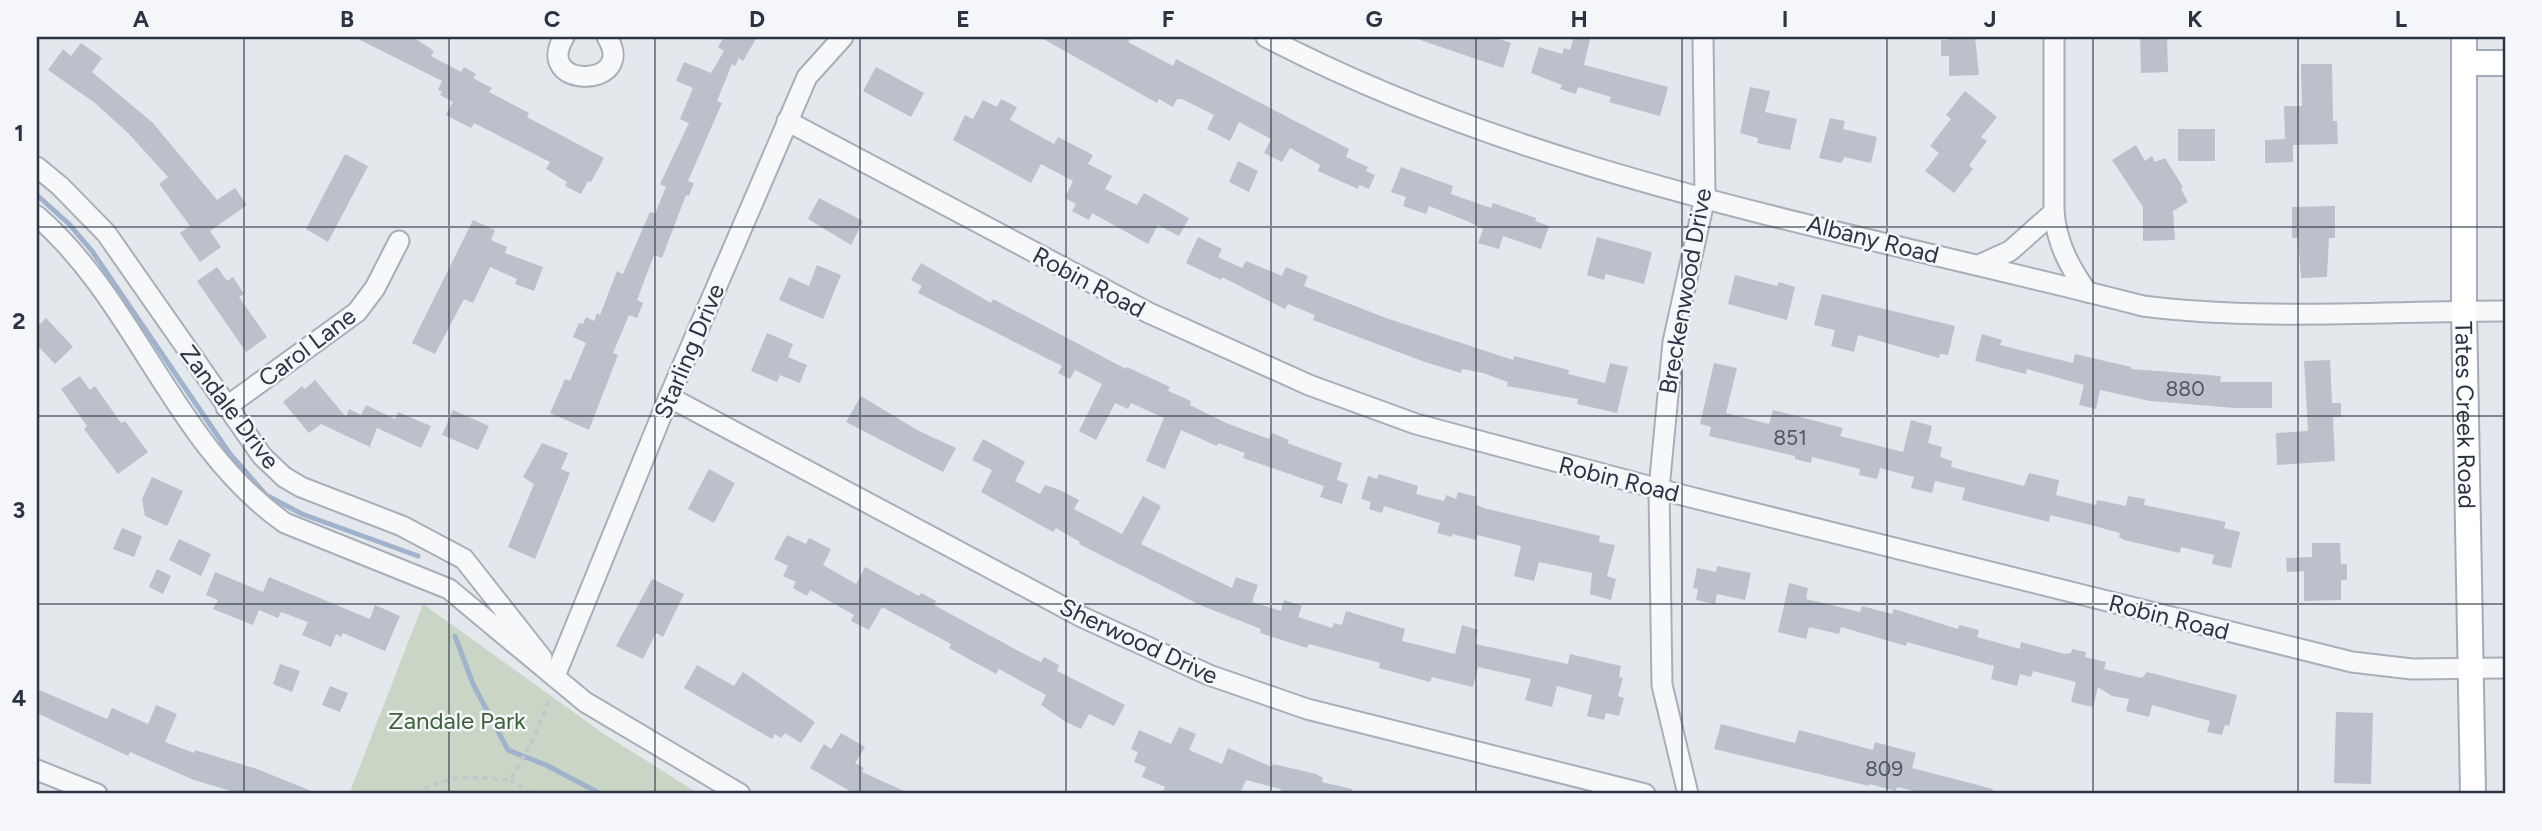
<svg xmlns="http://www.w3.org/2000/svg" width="2542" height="831" font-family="Figtree,sans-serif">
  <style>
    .green { fill: #c9d6c5 }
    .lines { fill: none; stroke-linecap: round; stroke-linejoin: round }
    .stream { stroke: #9fb4cc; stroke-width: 5 }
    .building { fill: #bbc0ca }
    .minor-casing { stroke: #a9aeb7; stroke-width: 23 }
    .major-casing { stroke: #a3abb8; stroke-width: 28 }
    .path { stroke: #c2c5cb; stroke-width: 3.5; stroke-dasharray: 5 5; stroke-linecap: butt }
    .minor { stroke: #f7f8fa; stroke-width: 19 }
    .major { stroke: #fff; stroke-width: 24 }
    .grid { fill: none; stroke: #2b3445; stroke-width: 2; stroke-opacity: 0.55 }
    .labels { text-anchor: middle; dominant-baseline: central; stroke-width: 5; stroke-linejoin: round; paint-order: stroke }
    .number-label { font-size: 21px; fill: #4f5766 }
    .street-label { font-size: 24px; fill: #2b3445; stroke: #f4f6f9 }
    .park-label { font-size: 24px; fill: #3f6138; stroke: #f4f6f9 }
    .neatline { fill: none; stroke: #2b3445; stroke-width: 2.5 }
    .grid-label { font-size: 23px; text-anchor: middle; font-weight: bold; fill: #2b3445 }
  </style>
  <rect width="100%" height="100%" fill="#e4e7ec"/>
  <path class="green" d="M423 604 604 734 699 794H349Z"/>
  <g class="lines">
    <g class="stream">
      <path d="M37 195 69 224 92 251 230 454 266 495 302 514 418 556"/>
      <path d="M455 636 473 684 508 750 546 765 601 794"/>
    </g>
  </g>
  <g class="building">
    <path d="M354 37H413L434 51 431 56 461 72 464 67 476 74 473 78 492 88 489 92 529 113 527 117 604 158 591 182 588 181 581 194 565 186 567 182 546 169 550 162 474 123 471 128 446 115 453 102 440 95 442 91 438 90 442 81Z"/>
    <path d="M724 37H757L743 61 739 58 735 66 732 64 717 101 722 103 688 181 694 183 689 196 686 195 662 258 654 255 637 300 643 303 637 318 629 315 613 353 618 355 589 430 550 413 565 379 570 381 586 343 573 337 579 323 583 324 586 317 594 321 597 313 600 315 617 271 623 274 650 212 655 214 666 187 660 184 689 123 680 119 693 88 676 81 684 62 711 73 724 51 718 47Z"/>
    <path d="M1040 37H1131L1128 42 1173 66 1176 59 1349 149 1346 157 1368 167 1366 171 1375 175 1369 189 1359 185 1358 189 1318 171 1320 165 1290 148 1282 162 1264 153 1271 139 1239 122 1230 141 1207 129 1214 115 1182 99H1177L1173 107 1159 99 1157 103Z"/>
    <path d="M1417 37H1494L1511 43 1503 68 1417 39Z"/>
    <path d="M1574 37 1590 39 1584 65 1668 87 1660 116 1609 102 1611 97 1578 87 1576 94 1560 89 1562 85 1531 73 1539 47 1562 54 1564 48 1570 50Z"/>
    <path d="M1948 37H1975L1979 75 1949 76V56H1941V40H1948Z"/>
    <path d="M2140 37H2167L2168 72 2141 73Z"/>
    <path d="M81 43 102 58 92 72 153 123 217 200 235 188 247 205 210 231 221 247 200 262 180 233 190 226 159 184 168 177 128 133 95 103 48 70 63 49 71 56Z"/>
    <path d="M2301 64H2332L2333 121H2337L2338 144 2293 145V162L2265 163V140L2285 139 2284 106H2302Z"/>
    <path d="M876 67 924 93 911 117 863 91Z"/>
    <path d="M1750 87 1770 91 1765 112 1797 119 1790 150 1757 143 1758 138 1740 133Z"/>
    <path d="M1965 91 1997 117 1981 137 1987 141 1969 165 1973 169 1954 193 1925 171 1939 153 1930 146 1951 119 1946 115Z"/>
    <path d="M1001 99 1017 107 1010 120 1054 144 1058 137 1093 155 1088 164 1112 176 1105 189 1137 205 1144 193 1189 218 1179 236 1158 225 1148 244 1092 213 1089 220 1072 211 1076 204 1065 198 1073 181 1041 164 1031 183 953 140 965 115 973 119 983 100 997 107Z"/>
    <path d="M1830 118 1845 121 1843 129 1877 137 1871 163 1844 157 1842 163 1819 158Z"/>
    <rect x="2178" y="129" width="37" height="32"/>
    <path d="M2136 145 2145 161 2152 156 2155 162 2165 158 2183 187 2181 189 2188 202 2173 211 2175 240 2143 241V207L2112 160Z"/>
    <path d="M345 154 368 166 328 242 306 229Z"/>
    <path d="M1238 161 1258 171 1249 192 1229 182Z"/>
    <path d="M1401 167 1453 186 1451 194 1491 208 1493 203 1536 218 1535 221 1549 226 1541 249 1503 236 1499 249 1478 243 1483 229 1467 221 1429 206 1426 214 1403 206 1406 197 1391 192Z"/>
    <path d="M819 198 863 221 851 245 808 219Z"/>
    <path d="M2335 206V238H2329L2327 277 2301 278 2298 238H2292V207Z"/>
    <path d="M473 220 495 230 491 240 507 247 505 253 543 267 534 291 515 284 517 279 490 267 473 303 464 299 435 354 412 343Z"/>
    <path d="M1198 237 1222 249 1218 257 1242 268 1246 261 1282 276 1286 267 1308 276 1304 286 1386 318 1513 360 1514 356 1569 370 1568 374 1605 383 1610 363 1628 367 1617 413 1577 404 1578 399 1507 386 1508 382 1483 373 1462 369 1461 373 1425 362 1313 320 1315 315 1288 304 1285 309 1222 277 1221 280 1186 263Z"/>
    <path d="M1597 237 1652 252 1644 284 1606 274 1604 280 1587 275Z"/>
    <path d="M921 263 991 303 993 299 1126 369 1127 367 1170 387 1168 391 1191 401 1190 405 1226 423 1269 439 1272 433 1289 440 1287 443 1342 463 1337 480 1348 484 1342 504 1320 497 1324 486 1243 458 1245 453 1218 443 1217 446 1181 430 1165 469 1146 461 1164 418 1131 403 1128 409 1115 403 1096 440 1079 431 1102 384 1075 370 1070 379 1058 373 1062 366 918 293 922 286 911 280Z"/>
    <path d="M817 265 841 275 823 319 779 300 789 277 809 286Z"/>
    <path d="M217 267 227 281 233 277 244 294 239 297 267 337 246 352 197 281Z"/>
    <path d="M1735 275 1777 286 1779 282 1795 287 1787 320 1728 304Z"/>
    <path d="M1822 294 1955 326 1948 355 1940 354 1939 358 1858 335 1854 352 1831 346 1835 330 1814 325Z"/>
    <path d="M46 318 73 347 55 364 37 345V327Z"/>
    <path d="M767 333 793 344 788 357 807 365 800 383 780 375 777 382 751 371Z"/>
    <path d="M1982 334 2002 340 2000 345 2073 363 2075 354 2131 367V369L2221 376 2220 382H2272V408H2235L2150 401 2100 390 2096 409 2079 405 2084 385 2027 369 2026 374 1975 361Z"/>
    <path d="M2330 360 2332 403H2341V417H2333L2335 461 2277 465 2276 433 2308 431 2304 361Z"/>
    <path d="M1714 363 1737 368 1726 413 1769 424 1773 410 1843 428 1840 436 1903 452 1911 420 1932 426 1928 443 1942 447 1940 457 1952 461 1951 467 2024 486 2029 473 2059 480 2056 495 2096 505 2097 500 2126 506 2128 496 2145 499 2144 505 2226 522 2224 528 2240 532 2231 568 2212 564 2214 555 2181 547 2180 553 2124 540 2119 537 2120 533 2091 525 2050 515 2049 522 1962 500 1965 488 1935 481 1932 493 1911 488 1914 477 1880 468 1877 479 1859 475 1860 469 1812 457 1811 463 1795 459V456L1709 436 1711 427 1700 424Z"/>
    <path d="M80 376 90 390 95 386 121 423 125 421 148 452 118 474 84 429 87 426 61 389Z"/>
    <path d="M315 380 346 417 349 409 361 415 366 405 395 419 398 412 431 426 421 448 377 428 370 446 372 448 321 424 309 433 283 402 302 386 305 389Z"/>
    <path d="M861 396 917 430 956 448 943 472 846 422Z"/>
    <path d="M453 410 489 426 478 450 442 435Z"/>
    <path d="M983 439 1025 462 1015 481 1040 494 1045 485 1060 490 1079 500 1074 509 1122 534 1143 496 1161 506 1141 544 1232 588 1236 577 1258 585 1252 602 1281 611 1284 600 1302 606 1298 617 1332 628 1334 623 1342 625 1346 611 1405 629 1402 641 1455 654 1462 625 1478 630 1475 644 1568 664 1570 654 1621 666 1619 677 1623 678 1618 696 1624 698 1619 716 1606 713 1604 720 1587 716 1592 695 1557 686 1552 707 1525 700 1531 679 1478 667 1473 687 1432 677 1430 682 1379 668 1380 663 1309 644 1307 648 1260 633 1261 629 1200 605 1079 544 1080 542 1056 528 1053 532 981 492 992 470 972 460Z"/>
    <path d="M542 443 568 453 561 469 570 473 535 559 508 547 534 484 523 477Z"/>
    <path d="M709 469 735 483 714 523 688 509Z"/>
    <path d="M1379 474 1418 486 1416 494 1444 501 1446 495 1456 499 1458 492 1477 497 1475 504 1484 508 1600 536 1599 542 1615 545 1607 576 1616 579 1611 600 1590 594 1592 573 1539 562 1534 581 1514 576 1521 546 1477 535 1476 540 1452 534V537L1437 533 1440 523 1384 506 1382 513 1369 509 1371 502 1361 499 1368 476 1377 479Z"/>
    <path d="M152 477 183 491 167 526 145 516 142 499Z"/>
    <path d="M122 528 142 536 134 557 113 549Z"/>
    <path d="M787 535 806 544 809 538 831 549 823 565 856 584 865 567 919 596 921 593 936 601 934 605 1026 655 1041 662 1044 657 1059 665 1057 671 1125 705 1114 726 1089 714 1081 729 1066 722 1041 705 1046 695 999 669 996 674 949 648 951 644 882 607 869 630 851 621 854 615 810 590 807 596 793 588 796 582 783 576 788 566 774 559Z"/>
    <path d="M179 539 211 554 201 576 169 560Z"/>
    <path d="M2312 543H2340L2341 564H2347V580H2341V600L2304 601V571L2287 572 2286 558 2312 557Z"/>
    <path d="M1717 566 1751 573 1745 600 1717 594 1715 604 1696 600 1698 589 1693 588 1697 568 1716 572Z"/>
    <path d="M157 569 171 576 163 594 149 587Z"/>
    <path d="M215 572 263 592 269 577 370 619 375 605 400 616 385 651 343 633 341 637 336 634 331 647 302 635 308 622 281 612 278 618 259 610 253 625 213 609 218 600 206 595Z"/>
    <path d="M652 579 684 594 663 637 656 633 643 659 616 646Z"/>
    <path d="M1789 583 1808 588 1806 599 1860 612 1862 606 1892 614 1894 609 1958 629 1959 625 1979 630 1977 637 2020 649 2021 642 2065 654 2071 653 2072 649 2086 652 2085 657 2106 662 2104 669 2142 678 2147 672 2237 695 2229 726 2225 725 2222 735 2207 732 2210 721 2152 705 2149 717 2126 711 2129 699 2112 696 2098 687 2093 707 2071 702 2076 682 2033 671 2031 677 2020 674 2017 686 1991 679 1994 666 1907 642 1906 646 1841 627 1839 634 1809 627 1806 639 1778 632Z"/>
    <path d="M280 664 300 671 292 692 273 684Z"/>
    <path d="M697 665 734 686 743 672 815 722 801 743 785 733 781 738 775 734 772 739 684 688Z"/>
    <path d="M330 686 348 693 340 712 322 705Z"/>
    <path d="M37 689 107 719 112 708 148 724 156 705 177 714 165 742 194 753 195 750 257 769 319 794H241L194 780 130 752 128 756 37 713Z"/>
    <path d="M2336 712 2373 713 2371 784 2334 783Z"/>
    <path d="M1721 724 1795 743 1799 730 1873 750 1875 742 1916 753 1912 768 1993 789 1992 794H1927L1897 787 1896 791 1869 784V786L1714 749Z"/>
    <path d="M1179 727 1196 734 1189 750 1222 764 1228 748 1272 767 1273 764 1316 774 1323 778 1322 782 1352 789 1351 794H1280L1281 789 1246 780 1240 794H1162L1165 787 1142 777 1146 767 1134 762 1138 752 1131 749 1139 730 1171 744Z"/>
    <path d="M841 733 865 747 855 763 864 768 862 772 911 794H855L810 768 824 744 831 749Z"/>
  </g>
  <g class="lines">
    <g class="minor-casing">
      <g id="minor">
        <path d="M564 37C532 90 639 89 607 37"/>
        <path d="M1266 37C1538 179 1849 230 2143 306 2262 321 2385 311 2505 311"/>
        <path d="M2054 37V212C2057 244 2069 266 2087 292"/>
        <path d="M787 121 1149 313 1309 385 1416 424 1678 494 2352 662 2412 669 2505 668"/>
        <path d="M37 167 60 186 106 233 262 456 284 477 301 487 402 526 464 559 542 658"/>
        <path d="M37 216C137 303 174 445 285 523L449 589 585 702 740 794"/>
        <path d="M1979 265 2010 251 2054 212"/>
        <path d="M669 397 1082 617 1209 675 1307 709 1645 794"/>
        <path d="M226 407 357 312 375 288 399 241"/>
        <path d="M555 676 669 397 807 77 843 37"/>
        <path d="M37 770 97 794"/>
        <path d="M1688 794 1662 685 1659 489 1673 342 1705 197 1703 37"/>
      </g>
    </g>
    <g class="major-casing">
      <g id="major">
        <path id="s1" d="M2464 37V311L2473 794"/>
        <path d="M2464 63H2505"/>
      </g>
    </g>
    <g class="path">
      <path d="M510 780 534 794"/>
      <path d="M416 794C449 773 474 777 510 780L532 742 550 698"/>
    </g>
    <use href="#minor" class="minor"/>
    <use href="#major" class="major"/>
  </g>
  <path class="grid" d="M244 37V794M449 37V794M655 37V794M860 37V794M1066 37V794M1271 37V794M1476 37V794M1682 37V794M1887 37V794M2093 37V794M2298 37V794M37 227H2505M37 416H2505M37 604H2505"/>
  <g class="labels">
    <g class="number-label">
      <text x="2185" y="388">880</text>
      <text x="1790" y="437">851</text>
      <text x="1884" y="768">809</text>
    </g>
    <g class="street-label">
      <text transform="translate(1873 239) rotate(14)">Albany Road</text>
      <text transform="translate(1089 282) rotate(28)">Robin Road</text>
      <text transform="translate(1685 291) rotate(-80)">Breckenwood Drive</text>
      <text transform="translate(307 347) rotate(-37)">Carol Lane</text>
      <text transform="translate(689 351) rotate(-67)">Starling Drive</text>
      <text transform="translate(230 407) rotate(53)">Zandale Drive</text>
      <text stroke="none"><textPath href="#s1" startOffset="378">Tates Creek Road</textPath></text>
      <text transform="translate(1619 479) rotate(14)">Robin Road</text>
      <text transform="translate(2169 617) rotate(14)">Robin Road</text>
      <text transform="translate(1139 641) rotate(25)">Sherwood Drive</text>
    </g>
    <g class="park-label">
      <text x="457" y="720">Zandale Park</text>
    </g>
  </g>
  <rect width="2542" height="831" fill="none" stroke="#f4f6f9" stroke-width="77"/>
  <rect x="38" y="38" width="2466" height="754" class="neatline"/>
  <g class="grid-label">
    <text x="141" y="27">A</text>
    <text x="347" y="27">B</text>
    <text x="552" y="27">C</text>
    <text x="757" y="27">D</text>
    <text x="963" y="27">E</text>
    <text x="1168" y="27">F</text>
    <text x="1374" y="27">G</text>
    <text x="1579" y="27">H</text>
    <text x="1785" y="27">I</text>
    <text x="1990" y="27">J</text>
    <text x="2195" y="27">K</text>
    <text x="2401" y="27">L</text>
    <text x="19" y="141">1</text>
    <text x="19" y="329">2</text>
    <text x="19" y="518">3</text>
    <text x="19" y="706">4</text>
  </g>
</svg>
